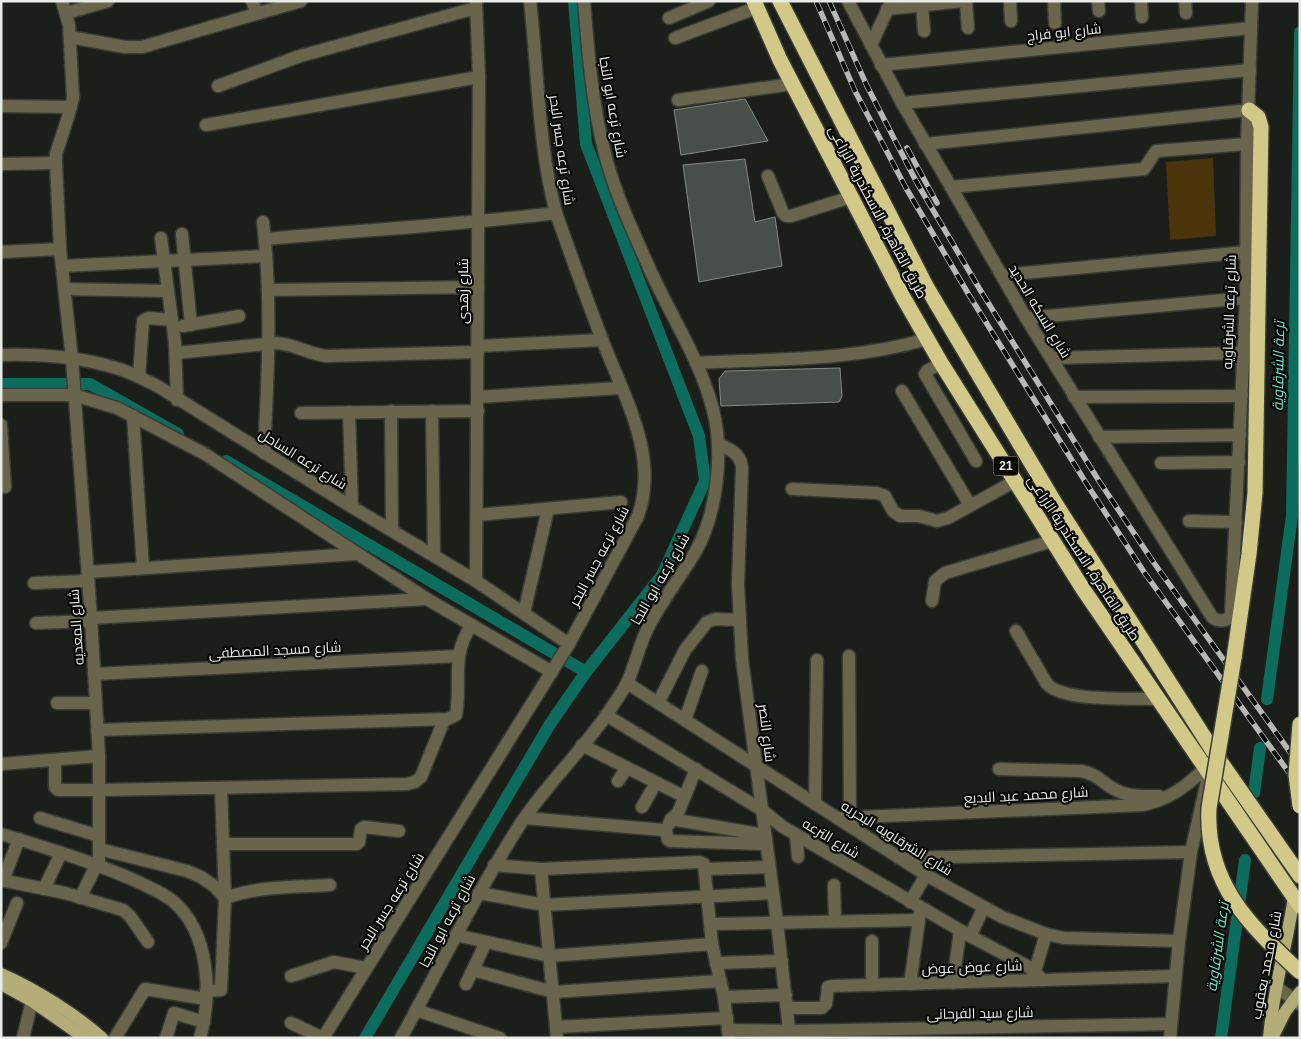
<svg xmlns="http://www.w3.org/2000/svg" width="1301" height="1039" font-family="Arial,Cairo,sans-serif">
  <style>
    .green { fill: #4b330a }
    .lines { fill: none; stroke-linecap: round; stroke-linejoin: round }
    .canal { stroke: #0c6c5d; stroke-width: 12 }
    .building { fill: #484f49; stroke: #828a84 }
    .minor-casing { stroke: #393c36; stroke-width: 15 }
    .major-casing { stroke: #393c36; stroke-width: 15 }
    .highway-casing { stroke: #393c36; stroke-width: 18 }
    .minor { stroke: #68654c; stroke-width: 12 }
    .major { stroke: #b4ad78; stroke-width: 12 }
    .highway { stroke: #d2c989; stroke-width: 15 }
    .rail-casing { stroke: #b6b9b4; stroke-width: 5.5 }
    .rail { stroke: #080906; stroke-width: 4; stroke-dasharray: 11; stroke-linecap: butt }
    .highway-bridge-casing { stroke: #393c36; stroke-width: 18; stroke-linecap: butt }
    .highway-bridge { stroke: #d2c989; stroke-width: 15 }
    .labels { text-anchor: middle; dominant-baseline: central; stroke-width: 4.5; stroke-linejoin: round; paint-order: stroke }
    .shield { fill: #080906; stroke: #a6a7a4; stroke-width: 1 }
    .shield-label { font-size: 12px; font-weight: bold; fill: #e9ebe7 }
    .street-label { font-size: 14px; fill: #e9ebe7; stroke: #080906 }
    .water-label { font-size: 15px; font-style: italic; fill: #69e1c9; stroke: #080906 }
  </style>
  <rect width="100%" height="100%" fill="#1c1f19"/>
  <path class="green" d="M1213 158 1216 236 1170 240 1166 162Z"/>
  <g class="lines">
    <g class="canal">
      <path d="M1 384H90L178 434"/>
      <path d="M226 461 586 672"/>
      <path d="M1267 699 1292 516 1300 32"/>
      <path d="M1254 793 1260 748"/>
      <path d="M365 1038 550 724 586 672 662 575 705 481 699 436 586 144 574 1"/>
      <path d="M1221 1038 1245 860"/>
    </g>
  </g>
  <g class="building">
    <path d="M745 99 768 141 681 155 674 110Z"/>
    <path d="M745 159 755 222 775 217 782 266 699 282 683 165Z"/>
    <path d="M840 368 842 396 839 402 721 406 719 379 725 371Z"/>
  </g>
  <g class="lines">
    <g class="minor-casing">
      <g id="minor">
        <path d="M62 1 69 25 73 98 68 117 56 154V163L60 249 72 359 91 618 99 756V865"/>
        <path d="M252 1 257 13"/>
        <path d="M848 1 902 103 951 187 1026 318 1212 617C1218 622 1227 622 1231 615L1246 298 1247 144 1252 1"/>
        <path d="M966 1 968 28"/>
        <path d="M1010 1 1011 21"/>
        <path d="M1054 1 1055 23"/>
        <path d="M1098 1 1099 11"/>
        <path d="M1141 1 1142 17"/>
        <path d="M1185 1 1186 13"/>
        <path d="M922 5 924 31"/>
        <path d="M887 9 963 1"/>
        <path d="M67 13 108 1"/>
        <path d="M669 18 709 1"/>
        <path d="M70 37 125 47H142L301 1"/>
        <path d="M675 38 756 8"/>
        <path d="M871 45 891 2"/>
        <path d="M881 65 1251 28"/>
        <path d="M218 86 300 56 476 8"/>
        <path d="M678 100 792 84"/>
        <path d="M902 103 1250 70"/>
        <path d="M1 106 71 107"/>
        <path d="M206 125 479 77"/>
        <path d="M925 144 1249 110"/>
        <path d="M1 164 56 163"/>
        <path d="M768 176 783 213 786 216H791L851 197"/>
        <path d="M951 187 1144 169 1156 151 1247 144"/>
        <path d="M263 222C272 299 268 376 264 453"/>
        <path d="M182 234 191 325"/>
        <path d="M161 238 175 343 177 400"/>
        <path d="M265 239C362 230 459 225 556 213"/>
        <path d="M1 252 60 249"/>
        <path d="M62 266 266 256"/>
        <path d="M1002 275 1246 252"/>
        <path d="M65 289 168 291"/>
        <path d="M269 290 478 287"/>
        <path d="M1026 318 1246 298"/>
        <path d="M183 326 239 316"/>
        <path d="M478 346 602 340"/>
        <path d="M176 353 276 343C294 344 309 354 326 356L478 352"/>
        <path d="M1 355C39 354 80 357 116 368 131 372 145 380 159 387L352 507 476 581 569 644"/>
        <path d="M1051 358 1243 353"/>
        <path d="M696 363C773 359 853 361 927 339"/>
        <path d="M941 363 927 371 925 374 976 461"/>
        <path d="M139 376 143 321 148 318 172 320"/>
        <path d="M902 391 970 505"/>
        <path d="M1 395H74L117 408 205 454 427 599 552 672"/>
        <path d="M478 397 620 388"/>
        <path d="M1074 397 1242 396"/>
        <path d="M391 411 392 530"/>
        <path d="M432 411 434 556"/>
        <path d="M349 412 352 507"/>
        <path d="M301 413 478 411"/>
        <path d="M133 416 143 568"/>
        <path d="M1 425 5 487"/>
        <path d="M1099 437 1240 435"/>
        <path d="M718 444C730 449 740 453 742 467L738 584 742 659 777 922 790 1038"/>
        <path d="M1161 463 1239 462"/>
        <path d="M792 489 877 493 885 496 893 511 900 516H919L937 521 948 518 1015 481"/>
        <path d="M477 515 621 502"/>
        <path d="M1189 521 1236 522"/>
        <path d="M88 572 356 554"/>
        <path d="M476 581 479 77 476 1"/>
        <path d="M34 583 88 581"/>
        <path d="M932 601 935 581 945 573 1052 541"/>
        <path d="M524 613 548 509"/>
        <path d="M91 618 427 599"/>
        <path d="M36 623 91 621"/>
        <path d="M1016 631 1047 684C1064 702 1132 698 1157 699"/>
        <path d="M849 656 850 818"/>
        <path d="M94 674 458 656"/>
        <path d="M627 683 926 875 1002 917 1046 934 1064 938 1179 941"/>
        <path d="M57 703H96"/>
        <path d="M658 703 685 650 707 622 715 619 739 620"/>
        <path d="M606 715 762 810 783 827 970 936 1029 967 1043 980"/>
        <path d="M685 720 702 671"/>
        <path d="M97 730 448 719 456 715C462 681 450 655 472 625"/>
        <path d="M582 745 683 796"/>
        <path d="M55 760V787L58 790H99L407 784 415 782 421 777 444 720"/>
        <path d="M2 764 99 756"/>
        <path d="M999 769 1081 771C1098 774 1102 783 1116 790 1129 797 1145 796 1159 796"/>
        <path d="M618 781 627 768"/>
        <path d="M815 804 817 660"/>
        <path d="M642 807 656 783"/>
        <path d="M40 818 99 836"/>
        <path d="M525 818 663 830 666 831"/>
        <path d="M838 818 1142 805C1168 800 1186 787 1204 769"/>
        <path d="M671 819 765 835"/>
        <path d="M669 824 671 819 678 813 696 769"/>
        <path d="M666 831 668 840 670 841 766 844"/>
        <path d="M1 834C47 848 90 861 134 880 148 887 162 892 174 902 210 934 212 995 200 1038"/>
        <path d="M796 835 798 857"/>
        <path d="M223 844H357L359 842 361 829 364 827 399 831"/>
        <path d="M99 849 187 871 201 877 214 886 225 898C259 886 294 887 330 885"/>
        <path d="M899 858 1191 852"/>
        <path d="M494 865 541 869 700 862 704 864 712 944 724 997 729 1038"/>
        <path d="M541 869 557 1038"/>
        <path d="M705 869 769 867"/>
        <path d="M1 880 65 893 123 910 130 916 148 942"/>
        <path d="M3 880 19 839"/>
        <path d="M834 885 835 921"/>
        <path d="M44 889 61 853"/>
        <path d="M479 893 544 905 773 893"/>
        <path d="M80 898 97 864"/>
        <path d="M910 902 926 875"/>
        <path d="M710 924 919 920"/>
        <path d="M456 935 549 956 712 944"/>
        <path d="M970 936 984 907"/>
        <path d="M1 943 17 903"/>
        <path d="M716 963 782 961"/>
        <path d="M473 970 553 992 720 981"/>
        <path d="M1035 971 1046 934"/>
        <path d="M291 976 334 962 366 968"/>
        <path d="M953 983 960 931"/>
        <path d="M466 984 486 942"/>
        <path d="M910 984 920 913"/>
        <path d="M872 985V941"/>
        <path d="M1276 987 1300 1004"/>
        <path d="M206 991 221 990 225 898 221 788"/>
        <path d="M724 997 786 995"/>
        <path d="M787 1008H822L826 1004 828 987 833 986 1175 976"/>
        <path d="M416 1010 500 1038"/>
        <path d="M291 1023 323 1038"/>
        <path d="M556 1027 727 1018"/>
        <path d="M728 1030 790 1031 1171 1024"/>
        <path d="M23 1038 32 1001"/>
        <path d="M115 1038 145 989 206 999"/>
        <path d="M166 1038 174 1013 204 1022"/>
        <path d="M323 1038 569 644 637 518C661 458 623 395 602 339 586 298 571 255 556 213 538 145 538 71 530 1"/>
        <path d="M401 1038C440 967 476 894 519 826 545 786 581 752 608 713 614 703 622 693 627 683 636 664 639 643 650 624 663 599 681 576 696 551 717 513 724 452 713 410 700 358 668 312 647 263 631 227 613 189 604 150 592 102 588 51 584 1"/>
        <path d="M1170 1038 1179 941 1191 852 1207 781"/>
      </g>
    </g>
    <g class="major-casing">
      <g id="major">
        <path d="M1 974C35 989 75 1014 102 1038"/>
        <path d="M1 984 32 1001 85 1038"/>
        <path d="M1269 1038C1273 990 1287 944 1294 897"/>
        <path d="M1272 1038 1285 1012 1300 992"/>
      </g>
    </g>
    <g class="highway-casing">
      <g id="highway">
        <path d="M754 1 780 60 903 297 941 363 1083 589 1300 906"/>
        <path d="M780 1 926 286 1055 503 1215 754 1300 876"/>
        <path d="M1234 658 1249 554 1255 493 1261 127 1258 117 1249 110"/>
      </g>
    </g>
    <use href="#minor" class="minor"/>
    <use href="#major" class="major"/>
    <use href="#highway" class="highway"/>
    <g class="rail-casing">
      <g id="rail">
        <path d="M816 1 855 91 906 188 969 295 1088 486 1144 572 1300 788"/>
        <path d="M829 1 867 86 917 183 979 288 1099 481 1154 563 1300 766"/>
        <path d="M907 148 937 203"/>
      </g>
    </g>
    <use href="#rail" class="rail"/>
    <g class="highway-bridge-casing">
      <g id="highway-bridge">
        <path d="M1234 658 1209 808C1205 883 1249 925 1300 972"/>
        <path d="M1300 724 1296 775 1300 806"/>
      </g>
    </g>
    <use href="#highway-bridge" class="highway-bridge"/>
  </g>
  <g class="labels">
    <rect class="shield" x="993.5" y="456.5" width="25" height="19" rx="4"/>
    <g class="shield-label">
      <text x="1006" y="466">21</text>
    </g>
    <g class="street-label">
      <text transform="translate(1064 32) rotate(-6)">شارع ابو فراج</text>
      <text transform="translate(613 107) rotate(80)">شارع ترعه ابو النجا</text>
      <text transform="translate(562 150) rotate(82)">شارع ترعه جسر البحر</text>
      <text transform="translate(878 212) rotate(62)">طريق القاهرة, الاسكندرية الزراعى</text>
      <text transform="translate(463 291) rotate(-90)">شارع زهدى</text>
      <text transform="translate(1040 311) rotate(59)">شارع السكه الحديد</text>
      <text transform="translate(1229 312) rotate(-88)">شارع ترعه الشرقاويه</text>
      <text transform="translate(303 459) rotate(32)">شارع ترعه الساحل</text>
      <text transform="translate(599 556) rotate(-62)">شارع ترعه جسر البحر</text>
      <text transform="translate(1084 558) rotate(57)">طريق القاهرة, الاسكندرية الزراعى</text>
      <text transform="translate(660 579) rotate(-60)">شارع ترعه ابو النجا</text>
      <text transform="translate(76 627) rotate(-94)">شارع المعديه</text>
      <text transform="translate(275 650) rotate(-3)">شارع مسجد المصطفى</text>
      <text transform="translate(767 733) rotate(83)">شارع النصر</text>
      <text transform="translate(1026 795) rotate(-3)">شارع محمد عبد البديع</text>
      <text transform="translate(831 838) rotate(31)">شارع الترعه</text>
      <text transform="translate(897 838) rotate(32)">شارع الشرقاويه البحريه</text>
      <text transform="translate(391 901) rotate(-58)">شارع ترعه جسر البحر</text>
      <text transform="translate(447 921) rotate(-62)">شارع ترعه ابو النجا</text>
      <text transform="translate(1266 965) rotate(-79)">شارع محمد يعقوب</text>
      <text transform="translate(972 967) rotate(-2)">شارع عوض عوض</text>
      <text transform="translate(980 1013) rotate(-1)">شارع سيد الفرحانى</text>
    </g>
    <g class="water-label">
      <text transform="translate(1278 366) rotate(-89)">ترعة الشرقاوية</text>
      <text transform="translate(1217 947) rotate(-82)">ترعة الشرقاوية</text>
    </g>
  </g>
  <rect width="1301" height="1039" fill="none" stroke="#e9ebe7" stroke-width="5"/>
</svg>
